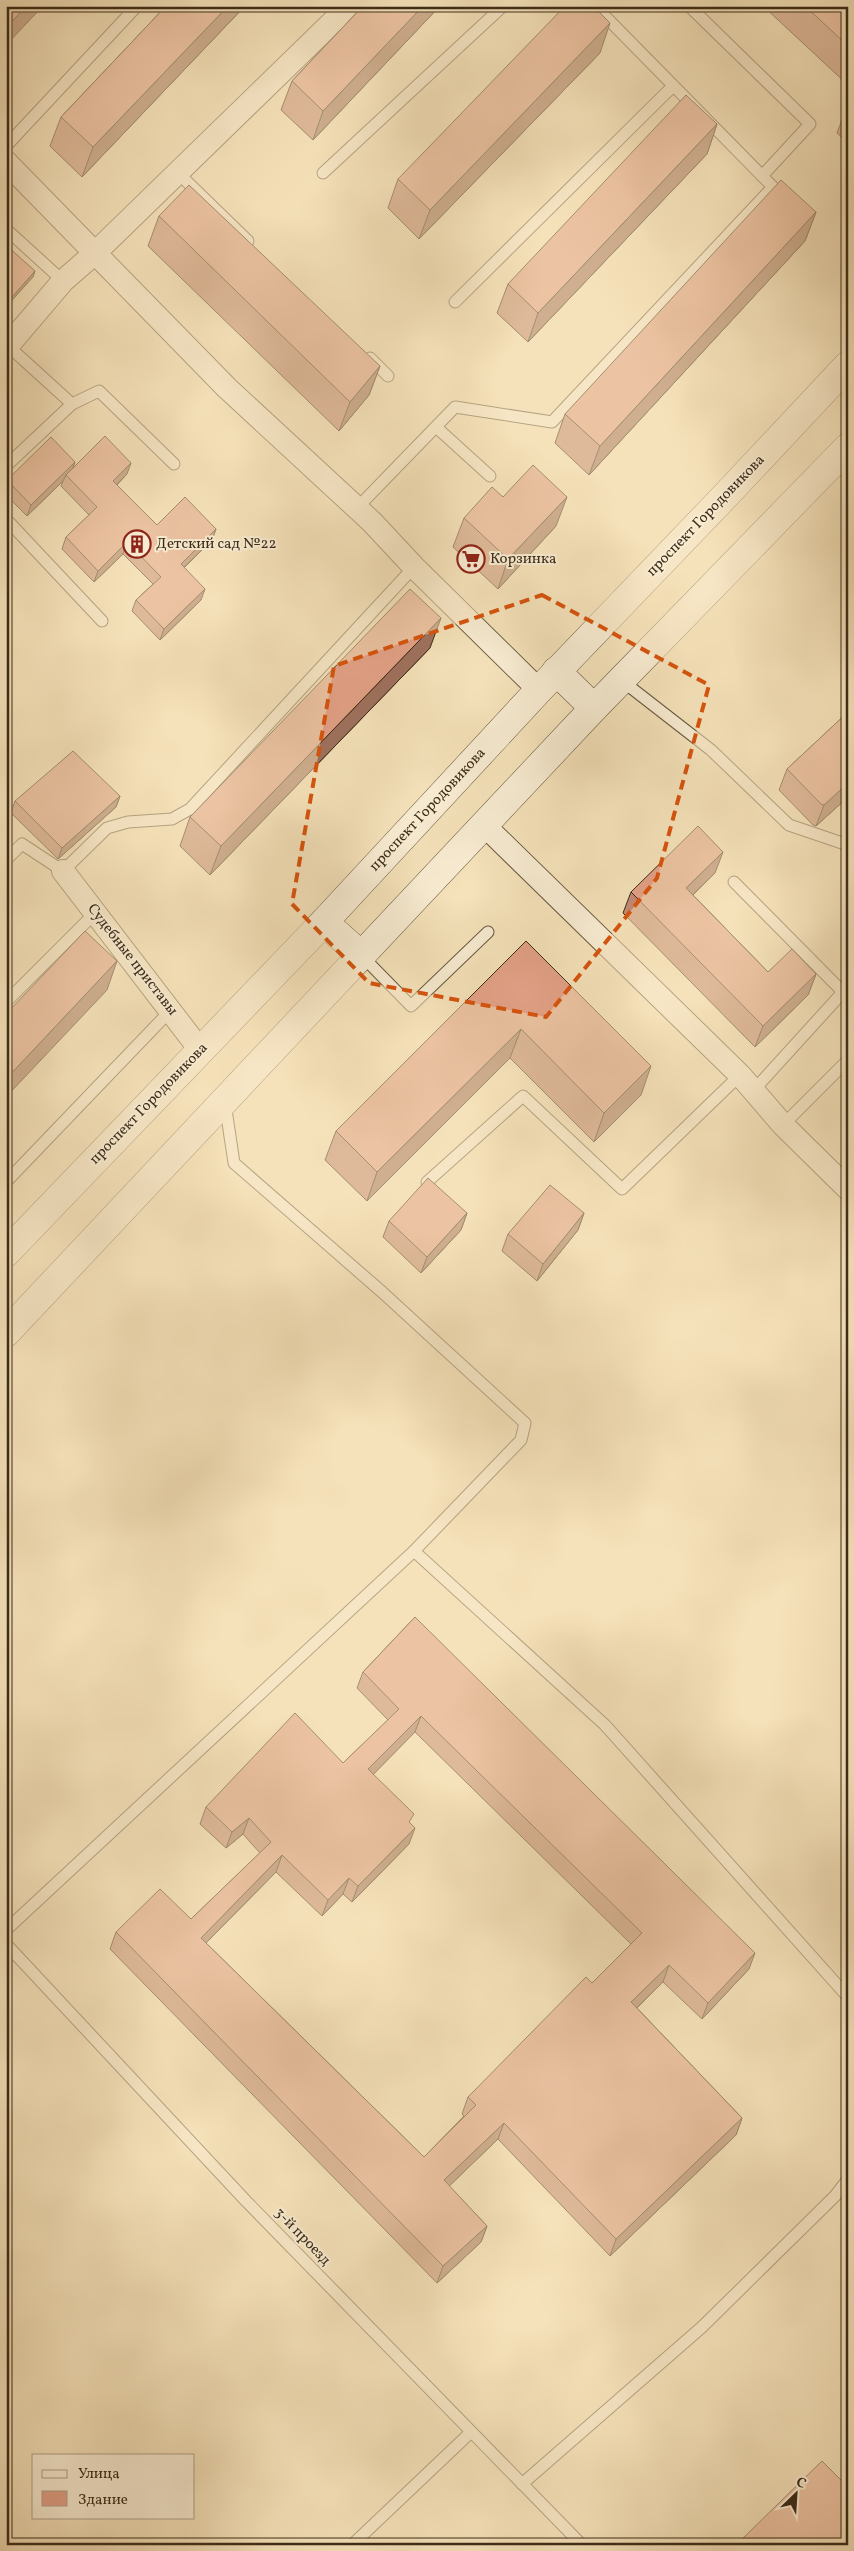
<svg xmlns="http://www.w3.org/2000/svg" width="854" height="2551" font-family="Vollkorn,serif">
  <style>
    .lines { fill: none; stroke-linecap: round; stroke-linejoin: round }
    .service-casing { stroke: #6a5a40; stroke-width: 13 }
    .minor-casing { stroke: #6a5a40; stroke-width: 24 }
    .tertiary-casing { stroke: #6a5a40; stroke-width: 29 }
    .service { stroke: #f8ecd2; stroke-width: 11 }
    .minor { stroke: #f8ecd2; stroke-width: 22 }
    .tertiary { stroke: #f8ecd2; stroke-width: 28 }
    .wall { fill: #c38a74; stroke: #3c2c18; fill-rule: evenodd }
    .shaded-wall { fill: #9f715e; stroke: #3c2c18 }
    .building { fill: #e3a187; stroke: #3c2c18; fill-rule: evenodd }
    .marked { fill: none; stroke: #d7540d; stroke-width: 4; stroke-dasharray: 10 6; stroke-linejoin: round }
    .labels { text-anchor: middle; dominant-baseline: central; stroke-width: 4; stroke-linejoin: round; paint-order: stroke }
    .street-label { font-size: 15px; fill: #3c2c18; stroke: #f8ecd2 }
    .poi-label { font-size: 15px; fill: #3c2c18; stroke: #f8ecd2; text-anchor: start }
  </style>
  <rect width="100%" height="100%" fill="#f5e2ba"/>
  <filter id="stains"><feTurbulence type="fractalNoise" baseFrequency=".004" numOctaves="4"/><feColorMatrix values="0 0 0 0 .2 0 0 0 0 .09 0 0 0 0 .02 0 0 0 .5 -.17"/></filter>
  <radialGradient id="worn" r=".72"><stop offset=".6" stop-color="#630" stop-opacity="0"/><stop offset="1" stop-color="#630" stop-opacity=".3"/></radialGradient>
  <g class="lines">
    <g class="service-casing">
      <g id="service">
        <path d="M689 6 810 124 762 176"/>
        <path d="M6 146 137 6"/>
        <path d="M178 173 248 241"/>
        <path d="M323 173 503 6"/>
        <path d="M6 229 63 281"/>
        <path d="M455 302 673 86"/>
        <path d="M6 344 72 404 99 391 174 464"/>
        <path d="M370 358 388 376"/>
        <path d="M436 427 490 476"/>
        <path d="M834 460 848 474"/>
        <path d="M6 466 72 404"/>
        <path d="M357 508 455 407 552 422 773 187 595 6"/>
        <path d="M6 519 102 621"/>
        <path d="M621 680 711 750 789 825 848 845"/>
        <path d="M6 860 22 844 63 871 107 828 128 822 172 819 190 809 414 567"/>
        <path d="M734 882 843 992 754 1090"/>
        <path d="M362 956 411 1006 488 932"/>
        <path d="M6 1002 96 912"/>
        <path d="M783 1125 848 1060"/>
        <path d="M6 1182 171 1010"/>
        <path d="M427 1182 523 1096 622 1189 740 1075"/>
        <path d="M414 1551 605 1725 848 1997"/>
        <path d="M6 1930 414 1551 521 1440 525 1423 382 1292 234 1163 225 1103"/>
        <path d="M6 1944 246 2201 582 2545"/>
        <path d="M522 2484 702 2327 835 2196 848 2179"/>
        <path d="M352 2545 471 2432"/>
      </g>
    </g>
    <g class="minor-casing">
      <g id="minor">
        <path d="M6 162 227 388 372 522 414 567 539 690"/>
        <path d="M6 348 63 281 94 254 349 6"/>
        <path d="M485 826 740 1075 783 1125 848 1189"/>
        <path d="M63 871 201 1051"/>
      </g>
    </g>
    <g class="tertiary-casing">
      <g id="tertiary">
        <path d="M556 671 594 708"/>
        <path d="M324 922 362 956"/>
        <path d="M6 1253 324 922 539 690 727 494 848 365"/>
        <path d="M6 1333 594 708 848 447"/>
      </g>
    </g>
    <use href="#service" class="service"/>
    <use href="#minor" class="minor"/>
    <use href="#tertiary" class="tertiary"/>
  </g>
  <g class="wall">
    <path d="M166 6H245L82 177 50 146 61 117Z"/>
    <path d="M363 6H440L313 140 281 110 292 81Z"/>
    <path d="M763 6H848V85Z"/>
    <path d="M600 53 419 239 388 208 398 179Z"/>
    <path d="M848 104V143L837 133Z"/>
    <path d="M717 124 707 154 528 342 497 313 508 284Z"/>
    <path d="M816 212 805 241 589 475 555 443 565 414Z"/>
    <path d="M159 216 380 366 369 395 339 431 148 246Z"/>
    <path d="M75 462 73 467 127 474 117 485 157 525 216 529 212 540 184 568 201 600 160 640 132 611 136 600 153 584 123 554 94 582 62 549 66 537 89 515 61 486 63 481 27 516 6 495 7 480Z"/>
    <path d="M503 497 556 526 498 589 453 547 464 518Z"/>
    <path d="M430 648 210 875 180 846 190 817Z"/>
    <path d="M848 712V797L816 826 813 825 779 790 787 769Z"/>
    <path d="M120 796 116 807 58 859 11 813 15 801Z"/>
    <path d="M715 873 693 895 768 972 816 974 808 995 755 1047 623 913 631 892Z"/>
    <path d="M526 941 641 1095 594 1142 510 1058 367 1201 325 1160 336 1131Z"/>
    <path d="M467 1213 461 1230 421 1273 383 1237 389 1221Z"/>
    <path d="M584 1213 578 1230 537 1281 502 1251 508 1234Z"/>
    <path d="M415 1617 749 1969 702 2019 663 1982 637 2008 742 2118 736 2135 610 2256 498 2139 449 2186 487 2226 481 2242 437 2283 110 1949 116 1932 191 1919 260 1853 243 1834 226 1848 200 1824 206 1807 343 1763 388 1720 357 1688 363 1672ZM415 1732 631 1944 592 1983 468 2097 462 2114 464 2116 424 2157 206 1943 276 1872 322 1916 343 1894 352 1902 409 1844 410 1824 373 1774Z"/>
  </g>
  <g class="shaded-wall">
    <path d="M26 6H43L6 45V28Z"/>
    <path d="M228 6H245L82 177 93 147Z"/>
    <path d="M423 6H440L313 140 323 111Z"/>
    <path d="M610 23 600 53 419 239 430 210Z"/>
    <path d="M717 124 707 154 528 342 538 313Z"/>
    <path d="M816 212 805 241 589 475 600 446Z"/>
    <path d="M35 271 33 277 6 307V304Z"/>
    <path d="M380 366 369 395 339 431 350 402Z"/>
    <path d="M75 462 71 474 66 475 63 481 27 516 31 505Z"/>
    <path d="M131 463 127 474 109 492 113 481Z"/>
    <path d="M567 497 556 526 498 589 508 559Z"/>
    <path d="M216 529 212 540 176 575 181 564Z"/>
    <path d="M127 542 123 554 94 582 98 571Z"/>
    <path d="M205 589 201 600 160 640 164 629Z"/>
    <path d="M441 618 430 648 210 875 221 846Z"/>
    <path d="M848 783V797L816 826 824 805Z"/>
    <path d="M120 796 116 807 58 859 62 848Z"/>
    <path d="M723 852 715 873 678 909 686 888Z"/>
    <path d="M117 961 107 990 6 1097V1079Z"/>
    <path d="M816 974 808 995 755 1047 763 1026Z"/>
    <path d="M521 1029 510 1058 367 1201 377 1172Z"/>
    <path d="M651 1066 641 1095 594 1142 604 1113Z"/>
    <path d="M467 1213 461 1230 421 1273 427 1257Z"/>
    <path d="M584 1213 578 1230 537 1281 543 1264Z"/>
    <path d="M421 1716 415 1732 362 1786 368 1769Z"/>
    <path d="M249 1818 243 1834 226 1848 232 1832Z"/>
    <path d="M415 1828 409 1844 352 1902 358 1886Z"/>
    <path d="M282 1855 276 1872 195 1954 201 1938Z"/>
    <path d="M349 1878 343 1894 322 1916 328 1900Z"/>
    <path d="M755 1953 749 1969 702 2019 708 2003Z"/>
    <path d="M669 1965 663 1982 625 2019 631 2002Z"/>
    <path d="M742 2118 736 2135 610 2256 616 2239Z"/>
    <path d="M504 2123 498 2139 438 2197 444 2180Z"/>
    <path d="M487 2226 481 2242 437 2283 443 2266Z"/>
  </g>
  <g class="building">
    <path d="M6 6H26L6 28Z"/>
    <path d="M166 6H228L93 147 61 117Z"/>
    <path d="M363 6H423L323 111 292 81Z"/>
    <path d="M565 6H593L610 23 430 210 398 179Z"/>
    <path d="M805 6H848V46Z"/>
    <path d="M686 95 717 124 538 313 508 284Z"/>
    <path d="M781 180 816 212 600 446 565 414Z"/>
    <path d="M189 185 380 366 350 402 159 216Z"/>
    <path d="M6 245 35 271 6 304Z"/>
    <path d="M105 436 131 463 113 481 157 525 185 497 216 529 181 564 205 589 164 629 136 600 161 577 127 542 98 571 66 537 97 507 66 475Z"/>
    <path d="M51 437 75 462 31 505 7 480Z"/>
    <path d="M533 465 567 497 508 559 464 518 492 487 503 497Z"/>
    <path d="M410 589 441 618 221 846 190 817Z"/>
    <path d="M6 687 11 689 6 701Z"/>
    <path d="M848 712V783L824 805 821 804 787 769Z"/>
    <path d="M73 751 120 796 62 848 15 801Z"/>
    <path d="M698 826 723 852 686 888 768 972 792 949 816 974 763 1026 631 892Z"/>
    <path d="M85 931 117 961 6 1079V1014Z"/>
    <path d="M526 941 651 1066 604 1113 521 1029 377 1172 336 1131Z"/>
    <path d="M428 1178 467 1213 427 1257 389 1221Z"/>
    <path d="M550 1185 584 1213 543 1264 508 1234Z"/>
    <path d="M415 1617 755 1953 708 2003 669 1965 631 2002 742 2118 616 2239 504 2123 444 2180 487 2226 443 2266 116 1932 160 1889 191 1919 271 1842 249 1818 232 1832 206 1807 295 1713 343 1763 399 1709 363 1672ZM421 1716 642 1933 592 1983 586 1977 468 2097 476 2105 424 2157 201 1938 282 1855 328 1900 349 1878 358 1886 415 1828 409 1822 414 1814 368 1769Z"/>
    <path d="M822 2461 848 2487V2545H736Z"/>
  </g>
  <path d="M0 0H854V2551H0ZM542 595 709 685 657 878 546 1017 369 983 292 904 334 666Z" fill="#f5e2ba" fill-opacity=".55" fill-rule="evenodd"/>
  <path class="marked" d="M542 595 709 685 657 878 546 1017 369 983 292 904 334 666Z"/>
  <defs>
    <g id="building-ring" transform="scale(1.4375)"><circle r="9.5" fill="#f8ecd2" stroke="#8f2418" stroke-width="1.5"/><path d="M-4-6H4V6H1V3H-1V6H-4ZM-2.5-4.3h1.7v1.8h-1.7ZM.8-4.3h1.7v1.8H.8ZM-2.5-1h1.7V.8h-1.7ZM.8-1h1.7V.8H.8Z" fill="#8f2418"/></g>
    <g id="supermarket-ring" transform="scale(1.4375)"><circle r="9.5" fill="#f8ecd2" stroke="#8f2418" stroke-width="1.5"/><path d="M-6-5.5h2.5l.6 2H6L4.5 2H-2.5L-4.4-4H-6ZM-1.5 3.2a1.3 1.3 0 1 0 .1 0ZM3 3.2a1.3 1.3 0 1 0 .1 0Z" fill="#8f2418"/></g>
  </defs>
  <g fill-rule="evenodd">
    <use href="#building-ring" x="137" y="544"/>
    <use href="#supermarket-ring" x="471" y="559"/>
  </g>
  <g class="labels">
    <g class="street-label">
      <text transform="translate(706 516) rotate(-46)">проспект Городовикова</text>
      <text transform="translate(428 810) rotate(-47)">проспект Городовикова</text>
      <text transform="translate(132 960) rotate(52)">Судебные приставы</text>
      <text transform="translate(149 1104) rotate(-46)">проспект Городовикова</text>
      <text transform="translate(302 2237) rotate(46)">3-й проезд</text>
    </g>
    <g class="poi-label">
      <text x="156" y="544">Детский сад №22</text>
      <text x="490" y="559">Корзинка</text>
    </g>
  </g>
  <rect width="854" height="2551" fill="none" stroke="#f5e2ba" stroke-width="25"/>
  <rect x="8" y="8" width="839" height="2536" fill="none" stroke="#3c2c18" stroke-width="2.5"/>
  <rect x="12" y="12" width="829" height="2526" fill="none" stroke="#3c2c18"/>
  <rect x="32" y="2454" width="162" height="65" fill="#f8ecd2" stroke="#ad9f88"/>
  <rect x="42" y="2470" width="25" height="8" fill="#f8ecd2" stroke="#ad9f88"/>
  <text x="78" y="2478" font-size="15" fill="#3c2c18">Улица</text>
  <rect x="42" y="2491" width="25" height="15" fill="#e3a187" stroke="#ad9f88"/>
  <text x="78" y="2504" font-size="15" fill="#3c2c18">Здание</text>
  <g transform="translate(796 2494) rotate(25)" stroke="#f8ecd2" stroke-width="4" paint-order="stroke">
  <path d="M0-4L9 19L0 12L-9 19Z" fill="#3c2c18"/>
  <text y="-8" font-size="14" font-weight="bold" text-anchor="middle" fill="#3c2c18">С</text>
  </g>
  <rect width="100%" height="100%" filter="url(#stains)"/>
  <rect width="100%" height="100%" fill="url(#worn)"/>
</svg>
